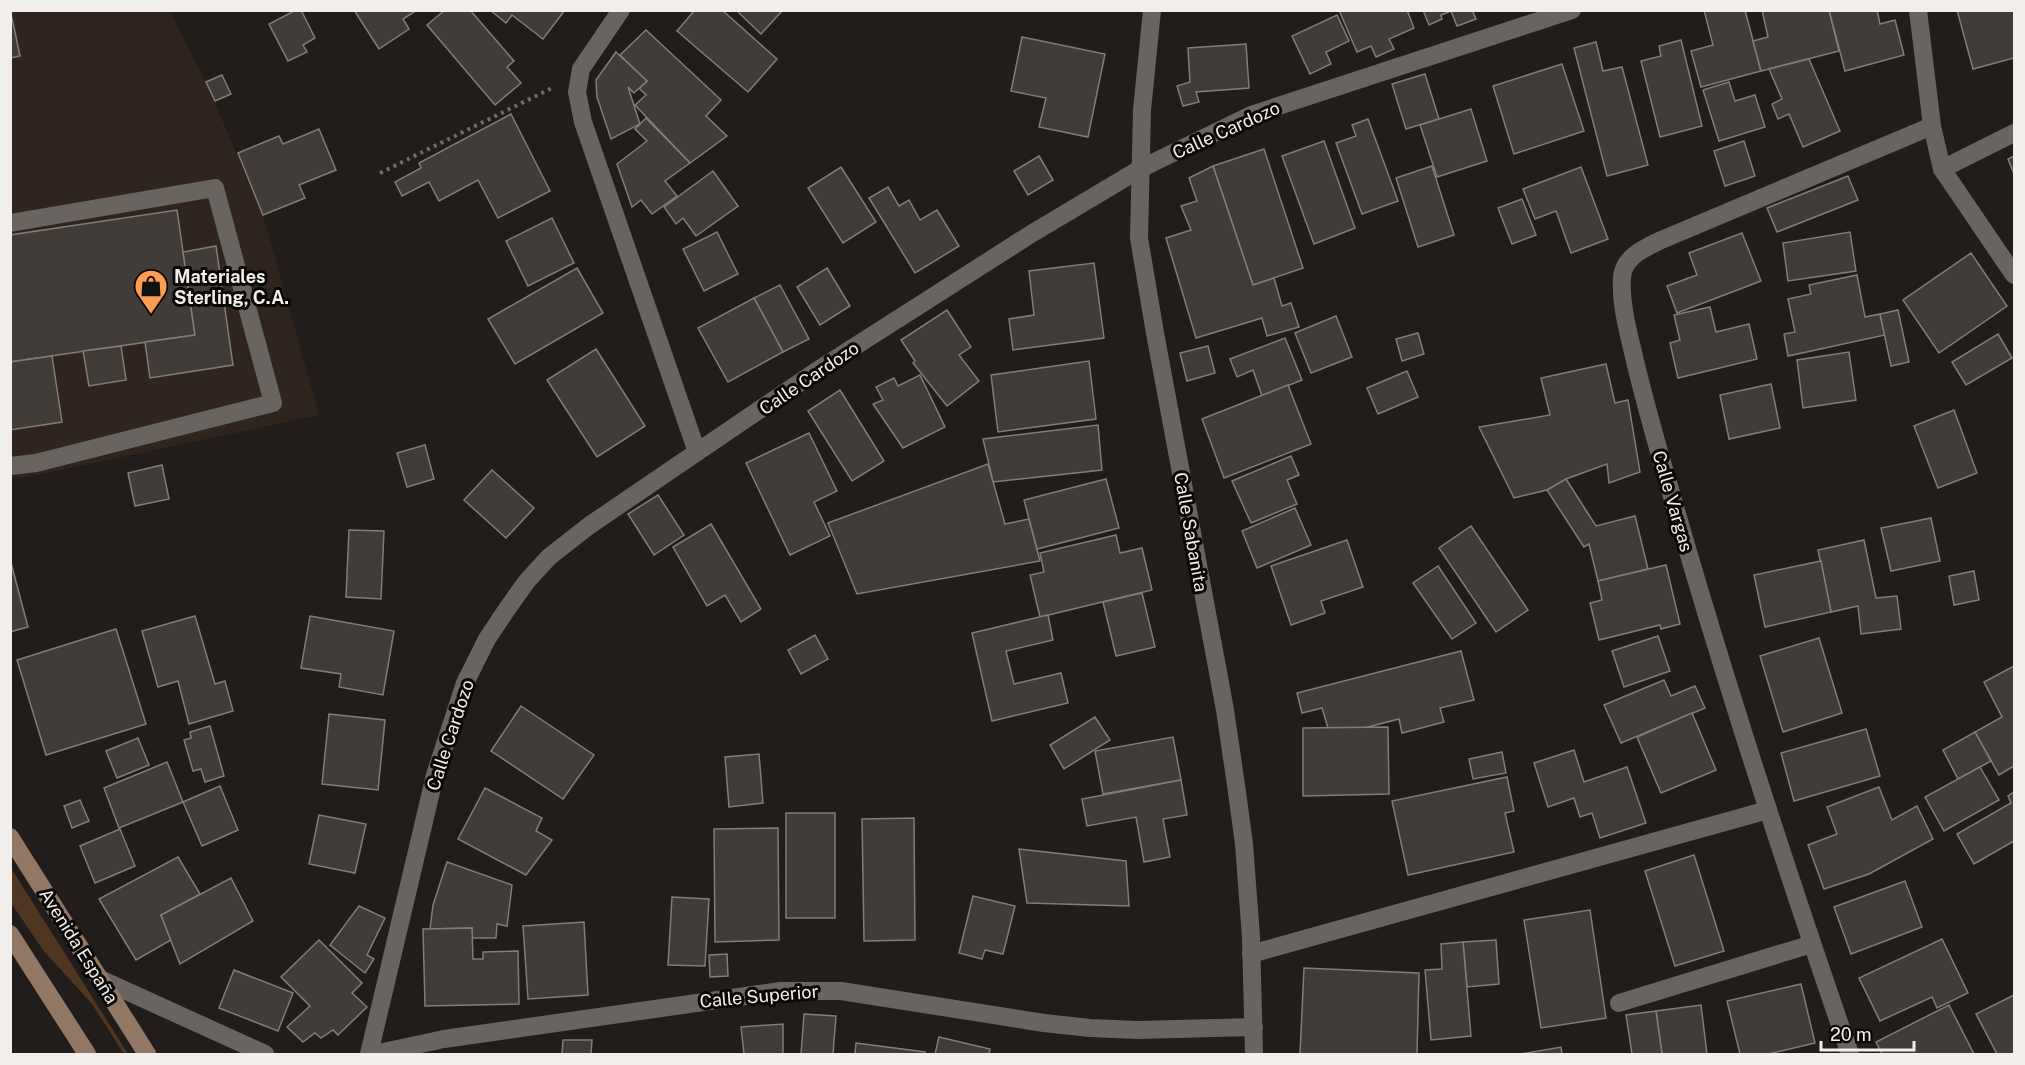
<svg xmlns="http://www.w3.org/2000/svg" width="2025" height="1065" font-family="'Public Sans',sans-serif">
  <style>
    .built { fill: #30251e }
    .grass { fill: #503521 }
    .building { fill: #423c38; stroke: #837c78; stroke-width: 1.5 }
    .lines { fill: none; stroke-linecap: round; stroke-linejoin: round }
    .path { stroke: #706c69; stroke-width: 4; stroke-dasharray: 3 4.5; stroke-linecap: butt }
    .lane { stroke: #6a6460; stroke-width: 18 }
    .street { stroke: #6a6460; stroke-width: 18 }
    .secondary { stroke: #927764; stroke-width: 18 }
    .labels { text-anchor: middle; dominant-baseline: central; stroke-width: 6; stroke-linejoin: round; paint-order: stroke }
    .street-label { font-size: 18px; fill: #f2eeec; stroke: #0a0807 }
    .poi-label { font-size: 18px; font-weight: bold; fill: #f2eeec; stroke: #0a0807; text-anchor: start }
  </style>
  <rect width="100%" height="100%" fill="#221d1a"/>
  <path class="built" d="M10 11H170L206 82 263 215 319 415 28 477 11 478Z"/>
  <path class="grass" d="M11 868 128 1054H124L92 1004 43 950 11 903Z"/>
  <g class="building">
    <path d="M296 10H301L315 38 303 45 307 52 288 61 269 24Z"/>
    <path d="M354 10H417L403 19 409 29 379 49Z"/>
    <path d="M445 10H470L514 61 507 67 521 83 495 105 427 25Z"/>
    <path d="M490 10H565L543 39 512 15 506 23Z"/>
    <path d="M695 10H722L777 59 748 92 677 31Z"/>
    <path d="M736 10H783L761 34Z"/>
    <path d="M1339 10H1407L1414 28 1389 39 1394 49 1376 57 1371 46 1357 52Z"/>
    <path d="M1423 10H1472L1476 19 1457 26 1451 11 1441 15 1442 19 1429 25Z"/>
    <path d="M1704 10H1745L1761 71 1701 87 1691 51 1713 45Z"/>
    <path d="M1762 10H1829L1839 51 1761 71 1753 41 1768 37Z"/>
    <path d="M1829 10H1877L1880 24 1895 20 1904 55 1845 71Z"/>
    <path d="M1957 10H2014V58L1973 69Z"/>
    <path d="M1337 15 1349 41 1326 52 1331 64 1310 74 1292 36Z"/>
    <path d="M12 18 20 56 10 58V19Z"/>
    <path d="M646 30 721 100 706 116 727 136 690 163 635 105 646 95 639 88 647 81 620 55Z"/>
    <path d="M1022 37 1105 54 1088 137 1039 127 1046 98 1011 91Z"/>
    <path d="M1681 40 1702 126 1660 137 1641 61 1661 56 1659 46Z"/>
    <path d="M1596 42 1603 71 1622 67 1648 165 1607 176 1574 48Z"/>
    <path d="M1246 44 1249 88 1196 92 1199 102 1183 106 1177 86 1190 82 1188 48Z"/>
    <path d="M616 52 647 81 634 93 628 87 640 124 611 139 597 97 596 80Z"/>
    <path d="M1809 59 1840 131 1803 147 1789 114 1778 119 1772 104 1782 99 1769 69Z"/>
    <path d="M1562 64 1584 131 1514 154 1493 86Z"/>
    <path d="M1425 74 1439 119 1406 129 1392 84Z"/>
    <path d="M222 75 231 94 215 101 206 82Z"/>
    <path d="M1729 82 1735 101 1755 95 1765 127 1719 141 1703 90Z"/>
    <path d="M1471 109 1487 161 1437 177 1420 125Z"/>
    <path d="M511 114 550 191 498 218 478 180 439 201 429 182 402 196 395 182 421 168 419 163Z"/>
    <path d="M646 118 690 163 665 181 677 196 652 214 641 200 632 207 617 164 647 141 635 129Z"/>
    <path d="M1368 119 1398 201 1362 214 1336 143 1356 136 1352 125Z"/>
    <path d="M319 129 336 170 299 185 305 198 263 215 238 153 279 136 283 144Z"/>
    <path d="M1324 141 1355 228 1314 244 1282 156Z"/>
    <path d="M1744 141 1755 176 1725 186 1714 151Z"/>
    <path d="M1264 149 1303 268 1253 285 1213 166Z"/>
    <path d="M1039 156 1053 180 1028 195 1014 171Z"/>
    <path d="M2014 156V174L2008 159Z"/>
    <path d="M1213 166 1253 285 1274 278 1282 306 1291 303 1299 327 1267 336 1262 318 1196 338 1166 238 1191 230 1181 206 1197 201 1189 178Z"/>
    <path d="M1432 166 1454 235 1418 247 1396 178Z"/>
    <path d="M841 167 876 222 843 243 808 188Z"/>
    <path d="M1581 167 1608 239 1571 253 1556 211 1535 219 1523 189Z"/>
    <path d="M713 171 738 206 696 236 683 218 676 224 664 207Z"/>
    <path d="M1848 176 1858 200 1777 232 1767 208Z"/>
    <path d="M888 187 899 206 909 200 920 220 937 210 959 246 915 273 869 198Z"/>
    <path d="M1522 199 1536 235 1512 244 1498 208Z"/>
    <path d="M177 210 195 335 10 362V235Z"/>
    <path d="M552 218 574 263 528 286 506 241Z"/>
    <path d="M717 232 738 274 704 291 683 249Z"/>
    <path d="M1850 232 1856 271 1788 281 1783 243Z"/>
    <path d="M1742 233 1761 281 1677 313 1667 286 1697 275 1689 253Z"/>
    <path d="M216 246 233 365 150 378 145 342 195 335 183 252Z"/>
    <path d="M1971 253 2007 306 1939 353 1903 300Z"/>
    <path d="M1094 263 1104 338 1013 350 1009 319 1034 315 1029 271Z"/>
    <path d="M577 268 603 313 515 364 488 319Z"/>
    <path d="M827 268 850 306 820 325 797 287Z"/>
    <path d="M1857 275 1865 317 1880 314 1885 335 1788 356 1784 334 1795 332 1788 299 1811 294 1809 285Z"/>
    <path d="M780 285 809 339 783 352 754 298Z"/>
    <path d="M754 298 783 352 728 382 698 328Z"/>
    <path d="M1710 307 1716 332 1749 324 1757 359 1678 378 1670 343 1680 340 1674 315Z"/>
    <path d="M947 310 971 347 959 355 979 381 947 406 913 363 915 361 901 340Z"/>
    <path d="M1898 310 1909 362 1891 366 1880 314Z"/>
    <path d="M1336 316 1352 357 1311 373 1295 333Z"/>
    <path d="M1418 333 1424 354 1402 361 1396 339Z"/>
    <path d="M1998 334 2012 358 1966 385 1952 362Z"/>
    <path d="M1285 338 1302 380 1262 396 1253 370 1237 377 1230 359Z"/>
    <path d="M121 346 126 380 89 386 83 351Z"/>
    <path d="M1208 346 1215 373 1187 381 1180 353Z"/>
    <path d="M596 349 645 426 597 457 547 380Z"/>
    <path d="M1849 352 1856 400 1803 408 1797 360Z"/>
    <path d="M52 356 62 422 10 430V362Z"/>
    <path d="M1089 361 1096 419 998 432 991 375Z"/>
    <path d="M1606 364 1615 403 1628 400 1640 472 1609 483 1607 464 1566 479 1547 490 1514 498 1479 427 1550 415 1541 378Z"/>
    <path d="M1407 371 1418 397 1378 414 1367 388Z"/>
    <path d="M920 375 945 427 903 448 873 404 883 400 876 387 894 378 898 386Z"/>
    <path d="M1771 384 1780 428 1729 439 1720 395Z"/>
    <path d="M1288 385 1311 444 1224 478 1202 419Z"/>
    <path d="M840 390 884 461 852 481 808 411Z"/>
    <path d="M1954 410 1977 473 1938 488 1914 426Z"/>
    <path d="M1098 425 1102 470 993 482 983 439Z"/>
    <path d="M809 433 837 491 814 502 830 536 790 555 746 463Z"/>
    <path d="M425 445 434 479 407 487 397 453Z"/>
    <path d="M1291 456 1299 475 1287 480 1297 504 1251 523 1232 481Z"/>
    <path d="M988 464 1005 524 1029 519 1040 561 857 594 828 523Z"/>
    <path d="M162 465 169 499 135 506 128 473Z"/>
    <path d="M492 470 534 508 506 538 464 500Z"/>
    <path d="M1106 479 1119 528 1037 549 1024 500Z"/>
    <path d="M1566 479 1596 526 1635 516 1648 569 1598 581 1589 544 1584 547 1547 490Z"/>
    <path d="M658 495 684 535 654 555 628 514Z"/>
    <path d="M1295 508 1311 545 1257 568 1242 531Z"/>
    <path d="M1931 518 1940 561 1891 571 1881 528Z"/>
    <path d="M711 524 761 609 741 622 725 595 707 606 673 547Z"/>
    <path d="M1471 526 1528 610 1496 632 1439 548Z"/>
    <path d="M349 530 384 531 381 599 346 597Z"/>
    <path d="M1116 535 1120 553 1142 548 1152 590 1040 617 1030 575 1044 572 1040 553Z"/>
    <path d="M1347 540 1363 587 1321 601 1325 613 1291 625 1271 566Z"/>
    <path d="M1864 540 1876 598 1897 596 1901 629 1861 634 1858 606 1831 612 1818 550Z"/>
    <path d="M10 559 28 627 10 632Z"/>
    <path d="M1821 561 1831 612 1765 627 1754 575Z"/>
    <path d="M1666 565 1680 624 1661 629 1660 625 1599 640 1590 603 1602 600 1598 581Z"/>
    <path d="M1438 566 1476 623 1452 639 1413 583Z"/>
    <path d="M1974 571 1979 600 1954 605 1949 576Z"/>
    <path d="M1142 593 1155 647 1116 656 1103 602Z"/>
    <path d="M1048 615 1053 640 1006 651 1014 684 1061 673 1068 703 992 721 972 633Z"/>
    <path d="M195 616 215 684 225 681 233 711 189 724 178 681 158 687 142 631Z"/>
    <path d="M310 616 394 631 383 695 339 687 341 674 301 668Z"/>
    <path d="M116 629 146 724 46 755 17 660Z"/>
    <path d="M815 635 828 659 801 674 788 650Z"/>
    <path d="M1658 636 1670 671 1624 687 1612 651Z"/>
    <path d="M1819 638 1842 713 1783 732 1760 656Z"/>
    <path d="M1461 651 1474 700 1440 708 1444 722 1402 733 1399 719 1364 728H1328L1322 708 1302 713 1297 693Z"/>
    <path d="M2014 666V766L1999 775 1975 732 2002 717 1984 682Z"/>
    <path d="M1664 680 1671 696 1695 686 1705 708 1621 743 1604 705Z"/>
    <path d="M521 706 594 755 563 799 491 751Z"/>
    <path d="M1692 713 1716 770 1661 793 1637 737Z"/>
    <path d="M329 714 385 720 378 790 322 784Z"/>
    <path d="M1095 717 1110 740 1064 769 1050 745Z"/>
    <path d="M210 726 224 776 205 782 201 769 193 771 184 740 191 738 190 732Z"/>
    <path d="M1388 727 1389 794 1303 796V728Z"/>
    <path d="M1866 729 1880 776 1794 801 1781 753Z"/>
    <path d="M1975 732 1991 761 1958 779 1943 750Z"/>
    <path d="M1173 737 1181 780 1103 794 1095 751Z"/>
    <path d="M138 738 149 765 117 778 106 751Z"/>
    <path d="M1574 750 1584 782 1627 767 1646 823 1600 838 1592 813 1580 817 1574 798 1548 807 1534 763Z"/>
    <path d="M1502 752 1506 773 1473 779 1469 759Z"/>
    <path d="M759 754 763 803 729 807 725 757Z"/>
    <path d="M167 762 183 802 119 828 104 788Z"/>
    <path d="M1980 767 1999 800 1944 831 1925 797Z"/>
    <path d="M1507 777 1514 811 1505 813 1514 852 1408 875 1392 801Z"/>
    <path d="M1181 780 1187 815 1163 819 1170 857 1144 862 1136 817 1087 826 1082 799Z"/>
    <path d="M220 786 238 830 202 846 183 802Z"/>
    <path d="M1879 787 1892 820 1917 806 1933 839 1869 874 1824 889 1808 845 1837 834 1827 807Z"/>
    <path d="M485 788 542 818 536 831 552 840 526 875 458 839Z"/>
    <path d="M2014 792V841L1974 864 1957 834 2011 803 2008 796Z"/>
    <path d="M80 800 89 821 72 828 64 806Z"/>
    <rect x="786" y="813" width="49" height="105"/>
    <path d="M319 815 366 824 355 873 309 864Z"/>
    <path d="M914 818 915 940 864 941 862 819Z"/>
    <path d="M778 828 779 940 715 942 714 829Z"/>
    <path d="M120 829 135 866 95 883 80 846Z"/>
    <path d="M1019 849 1126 861 1129 906 1027 903Z"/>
    <path d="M1694 855 1724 951 1675 966 1645 871Z"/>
    <path d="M178 857 200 894 161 915 171 940 136 960 99 899Z"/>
    <path d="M447 862 512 885 507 926 497 924 496 938H472V928L430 929 433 905Z"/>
    <path d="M231 878 253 921 180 964 161 915Z"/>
    <path d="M1905 881 1922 927 1851 954 1834 907Z"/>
    <path d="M973 896 1015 906 1003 954 985 950 982 959 959 953Z"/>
    <path d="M672 897 709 899 705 966 668 965Z"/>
    <path d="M359 906 385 918 367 955 374 959 365 973 330 945Z"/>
    <path d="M1590 910 1606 1018 1541 1028 1524 920Z"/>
    <path d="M584 922 588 995 528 999 523 926Z"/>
    <path d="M472 928 473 959H483V952L518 951 519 1004 425 1006 423 929Z"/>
    <path d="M1942 939 1968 993 1937 1008 1932 997 1880 1021 1859 978Z"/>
    <path d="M319 940 362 983 352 993 367 1007 338 1035 333 1030 321 1038 315 1033 303 1042 287 1027 310 1006 281 977Z"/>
    <path d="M1496 940 1499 984 1467 987 1463 942Z"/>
    <path d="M1463 942 1471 1036 1431 1040 1425 970 1442 969 1441 944Z"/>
    <path d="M727 954 728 976 710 977 709 955Z"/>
    <path d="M1304 968 1419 973 1417 1054H1300Z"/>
    <path d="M234 970 293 993 278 1031 219 1008Z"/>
    <path d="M1801 984 1815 1043 1768 1054H1740L1727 1001Z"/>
    <path d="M2014 995V1054H1997L1976 1014Z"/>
    <path d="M1701 1005 1707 1054H1662L1656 1011Z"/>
    <path d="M1949 1005 1974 1054H1882L1876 1042Z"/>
    <path d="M1656 1011 1662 1054H1632L1626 1015Z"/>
    <path d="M804 1014 836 1016 833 1054H801Z"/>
    <path d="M783 1024V1054H744L741 1027Z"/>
    <path d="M939 1037 990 1049 989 1054H935Z"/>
    <path d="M563 1040H592L591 1054H562Z"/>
    <path d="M856 1043 925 1052V1054H855Z"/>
    <path d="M1561 1047 1562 1054H1521Z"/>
  </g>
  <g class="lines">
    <path class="path" d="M380 173 552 88"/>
    <g class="lane">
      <path d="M1942 169 2014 133"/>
      <path d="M10 223 215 188 273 403 36 463 10 466"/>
    </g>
    <g class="street">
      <path d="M621 10 581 69 577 92 583 122 697 452"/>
      <path d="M1152 10 1142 110 1139 238 1155 333 1225 710 1236 785 1244 844 1251 937 1254 1054"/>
      <path d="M1918 10 1932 126 1942 169 2014 275"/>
      <path d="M1251 954 1768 810"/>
      <path d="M100 979 265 1054"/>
      <path d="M1619 1003 1812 944"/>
      <path d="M369 1054 435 775 465 683 487 639 507 609 527 581 549 557 590 525 818 370 1031 234 1140 169 1251 115 1572 10"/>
      <path d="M374 1054 444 1039 781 991H841L1044 1023 1090 1028 1138 1030 1254 1027"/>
      <path d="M1850 1054C1786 869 1725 682 1671 493 1658 449 1646 406 1635 361 1629 334 1620 305 1622 277 1624 257 1643 249 1659 241L1932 126"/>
    </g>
    <g class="secondary">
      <path d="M10 837 147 1054"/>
      <path d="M10 934 87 1054"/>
    </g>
  </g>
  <defs>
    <g id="shop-pin" transform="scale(1.725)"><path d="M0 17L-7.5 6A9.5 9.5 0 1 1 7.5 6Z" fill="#fc9d53" stroke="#0a0807"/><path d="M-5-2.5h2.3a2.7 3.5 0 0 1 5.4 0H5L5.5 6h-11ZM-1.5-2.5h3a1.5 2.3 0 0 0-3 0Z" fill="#111"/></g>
  </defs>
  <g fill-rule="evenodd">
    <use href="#shop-pin" x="151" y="286"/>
  </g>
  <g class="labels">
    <g class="street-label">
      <text transform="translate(1226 130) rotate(-24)">Calle Cardozo</text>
      <text transform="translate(809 378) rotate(-34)">Calle Cardozo</text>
      <text transform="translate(1673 501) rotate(74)">Calle Vargas</text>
      <text transform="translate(1191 532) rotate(80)">Calle Sabanita</text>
      <text transform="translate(450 735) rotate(-72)">Calle Cardozo</text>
      <text transform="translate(79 946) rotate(58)">Avenida España</text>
      <text transform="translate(759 996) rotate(-5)">Calle Superior</text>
    </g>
    <g class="poi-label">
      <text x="174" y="276">Materiales<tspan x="174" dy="21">Sterling, C.A.</tspan></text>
    </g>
  </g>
  <rect width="2025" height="1065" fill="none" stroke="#f2eeec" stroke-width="24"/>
  <path d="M1821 1041v9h93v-9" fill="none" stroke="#f2eeec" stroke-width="3"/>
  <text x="1830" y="1041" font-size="18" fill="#f2eeec" stroke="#0a0807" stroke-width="4.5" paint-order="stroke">20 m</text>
</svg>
